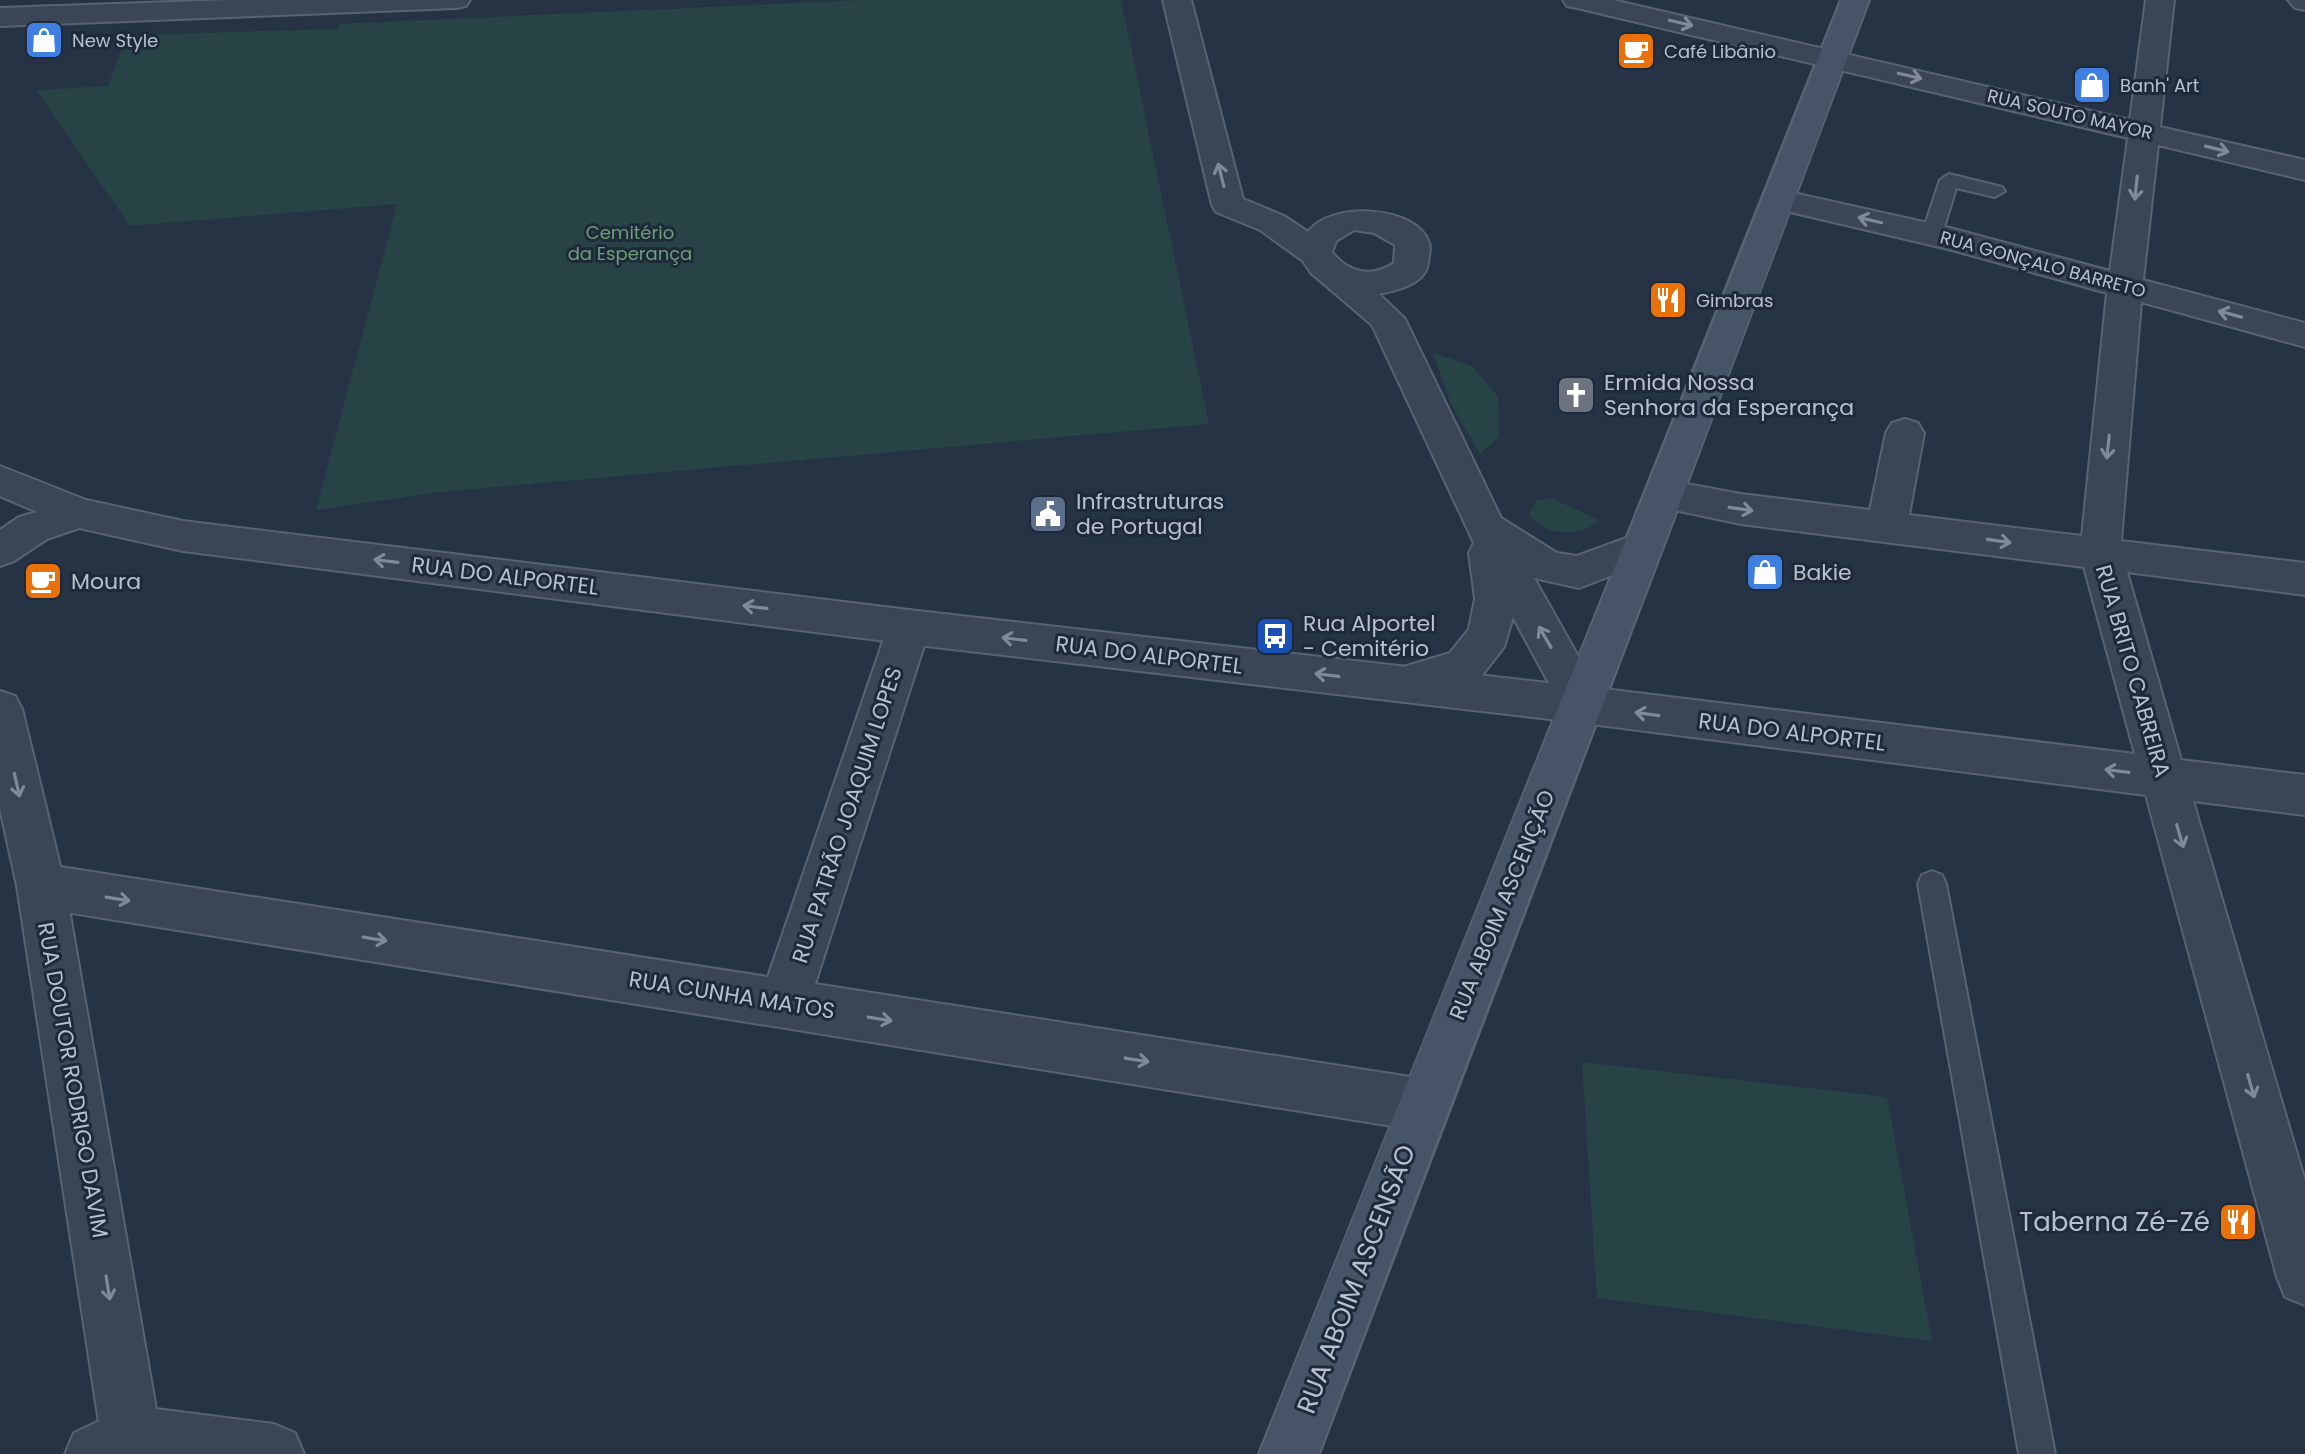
<svg xmlns="http://www.w3.org/2000/svg" width="2305" height="1454" font-family="Poppins,sans-serif">
  <style>
    .green { fill: #274346 }
    .lines { fill: none; stroke-linecap: round; stroke-linejoin: round }
    .service-casing { stroke: #586372; stroke-width: 4 }
    .minor-casing { stroke: #586372; stroke-width: 4 }
    .tertiary-casing { stroke: #586372; stroke-width: 4 }
    .secondary-casing { stroke: #586372; stroke-width: 4 }
    .service { fill: #3a4555; fill-rule: evenodd }
    .minor { fill: #3a4555; fill-rule: evenodd }
    .tertiary { fill: #3a4555; fill-rule: evenodd }
    .secondary { fill: #475468; fill-rule: evenodd }
    .oneway { stroke: #7f8998 }
    .labels { text-anchor: middle; dominant-baseline: central; stroke-width: 6; stroke-linejoin: round; paint-order: stroke }
    .far-poi-label { font-size: 18px; fill: #b7c0ce; stroke: #1e2a3a; text-anchor: start }
    .far-street-label { font-size: 18px; fill: #b7c0ce; stroke: #1e2a3a }
    .far-park-label { font-size: 18px; fill: #6ca178; stroke: #1e2a3a }
    .poi-label { font-size: 22px; fill: #b7c0ce; stroke: #1e2a3a; text-anchor: start }
    .street-label { font-size: 22px; fill: #b7c0ce; stroke: #1e2a3a }
    .near-poi-label { font-size: 26px; fill: #b7c0ce; stroke: #1e2a3a; text-anchor: end }
    .near-street-label { font-size: 26px; fill: #b7c0ce; stroke: #1e2a3a }
  </style>
  <rect width="100%" height="100%" fill="#253345"/>
  <g class="green">
    <path d="M860 0H1121L1209 424 440 492 316 510 397 204 130 226 36 90 108 86 127 35 337 29 340 24Z"/>
    <path d="M1433 353 1472 366 1498 397 1499 437 1480 454 1451 404Z"/>
    <path d="M1551 498 1599 520C1581 538 1545 537 1529 515L1536 501Z"/>
    <path d="M1582 1062 1887 1097 1932 1341 1597 1298Z"/>
  </g>
  <g class="lines">
    <g class="service-casing">
      <g id="service">
        <path d="M1949 174 2002 187 2005 191 1995 197 1956 188 1942 234 1939 238H1925L1922 234 1940 180Z"/>
        <path d="M1932 871 1942 875 1946 884 2055 1454H2019L1918 884 1922 875Z"/>
      </g>
    </g>
    <g class="minor-casing">
      <g id="minor">
        <path d="M229 0H470L466 6 456 8 0 26V8Z"/>
        <path d="M1163 0H1191L1243 199 1284 216 1308 232C1330 201 1417 205 1429 243 1431 248 1429 256 1428 262 1427 284 1397 290 1379 294L1405 319 1501 518 1557 553 1577 556 1643 532 1657 536 1663 547 1657 558 1579 588 1534 578 1596 688 2135 754 2084 567 1741 524 1651 505 1646 495 1651 485 1665 480 1741 494 1870 510 1886 433 1892 423 1905 419 1918 423 1924 433 1909 515 2082 536 2107 293 1948 249 1769 207 1764 200 1769 193 1780 190 1950 228 2110 271 2128 138 1577 8 1567 6 1563 0H1613L2130 120 2146 0H2174L2160 127 2305 160V180L2158 145 2143 280 2305 323V347L2141 302 2121 541 2305 563V595L2127 572 2181 760 2305 775V815L2193 801 2305 1181V1305L2285 1297 2277 1277 2146 795 1583 723 1568 718 1513 617 1504 647 1479 679 1405 702 1390 697 1383 684 1390 671 1450 653 1469 629 1475 599 1469 553 1474 543 1372 325 1311 273 1303 261 1260 230 1216 212 1212 205ZM1354 230 1374 233 1395 245 1394 263C1372 278 1348 273 1332 252L1336 241Z"/>
        <path d="M2288 0H2305V10L2295 8Z"/>
        <path d="M909 610 924 615 930 627 815 984 1423 1079 1441 1087 1449 1105 1441 1123 1423 1131 41 908 24 901 17 886 24 871 41 864 768 977 888 627 894 615Z"/>
        <path d="M131 1406 152 1415 164 1454H65L74 1433Z"/>
      </g>
    </g>
    <g class="tertiary-casing">
      <g id="tertiary">
        <path d="M0 466 86 500 183 521 909 610 1583 687 1598 692 1605 705 1598 718 1583 723 909 644 183 551 79 528 47 539 14 561 0 566V530L19 517 37 512 0 496Z"/>
        <path d="M0 691 15 696 22 709 65 886 156 1409 274 1424 295 1433 304 1454H109L101 1436 17 886 0 808Z"/>
      </g>
    </g>
    <g class="secondary-casing">
      <path id="secondary" d="M1841 0H1869C1689 486 1500 968 1319 1454H1259C1451 968 1650 486 1841 0Z"/>
    </g>
    <use href="#service" class="service"/>
    <use href="#minor" class="minor"/>
    <use href="#tertiary" class="tertiary"/>
    <use href="#secondary" class="secondary"/>
  </g>
  <defs><path id="oneway-shaft" d="M-6 0H5M1.5-3L5.5 0L1.5 3" fill="none" stroke-width="1.6" stroke-linecap="round" stroke-linejoin="round" transform="scale(2)"/></defs>
  <g class="oneway">
    <use href="#oneway-shaft" transform="translate(1681 23) rotate(13)"/>
    <use href="#oneway-shaft" transform="translate(1910 76) rotate(13)"/>
    <use href="#oneway-shaft" transform="translate(2217 149) rotate(14)"/>
    <use href="#oneway-shaft" transform="translate(1221 175) rotate(-104)"/>
    <use href="#oneway-shaft" transform="translate(2136 188) rotate(96)"/>
    <use href="#oneway-shaft" transform="translate(1870 220) rotate(-167)"/>
    <use href="#oneway-shaft" transform="translate(2230 314) rotate(-165)"/>
    <use href="#oneway-shaft" transform="translate(2108 447) rotate(96)"/>
    <use href="#oneway-shaft" transform="translate(1741 509) rotate(8)"/>
    <use href="#oneway-shaft" transform="translate(1999 541) rotate(8)"/>
    <use href="#oneway-shaft" transform="translate(386 561) rotate(-173)"/>
    <use href="#oneway-shaft" transform="translate(755 607) rotate(-173)"/>
    <use href="#oneway-shaft" transform="translate(1545 637) rotate(-120)"/>
    <use href="#oneway-shaft" transform="translate(1014 639) rotate(-173)"/>
    <use href="#oneway-shaft" transform="translate(1327 675) rotate(-173)"/>
    <use href="#oneway-shaft" transform="translate(1647 714) rotate(-172)"/>
    <use href="#oneway-shaft" transform="translate(2117 771) rotate(-173)"/>
    <use href="#oneway-shaft" transform="translate(17 785) rotate(77)"/>
    <use href="#oneway-shaft" transform="translate(2180 836) rotate(74)"/>
    <use href="#oneway-shaft" transform="translate(118 899) rotate(9)"/>
    <use href="#oneway-shaft" transform="translate(375 939) rotate(9)"/>
    <use href="#oneway-shaft" transform="translate(880 1019) rotate(9)"/>
    <use href="#oneway-shaft" transform="translate(1137 1060) rotate(9)"/>
    <use href="#oneway-shaft" transform="translate(2251 1086) rotate(74)"/>
    <use href="#oneway-shaft" transform="translate(108 1288) rotate(81)"/>
  </g>
  <defs>
    <g id="shop-square" transform="scale(2)"><rect x="-9" y="-9" width="18" height="18" rx="4" fill="#3f7fe0" stroke="#1e2a3a"/><path d="M-5-2.5h2.3a2.7 3.5 0 0 1 5.4 0H5L5.5 6h-11ZM-1.5-2.5h3a1.5 2.3 0 0 0-3 0Z" fill="#fff"/></g>
    <g id="cafe-square" transform="scale(2)"><rect x="-9" y="-9" width="18" height="18" rx="4" fill="#e8710a" stroke="#1e2a3a"/><path d="M-5.5-4.5H6V0H3Q3 3.5 0 3.5H-2.5Q-5.5 3.5-5.5 0ZM3-3.2v2h1.7v-2ZM-6 4.5H4V6H-6Z" fill="#fff"/></g>
    <g id="restaurant-square" transform="scale(2)"><rect x="-9" y="-9" width="18" height="18" rx="4" fill="#e8710a" stroke="#1e2a3a"/><path d="M-5-6h1v4h1v-4h1v4h1v-4h1v5L-1.5 .5V6h-2V.5L-5-1ZM5-6V6H3V1.5H1.5Q1.5-4 5-6Z" fill="#fff"/></g>
    <g id="church-square" transform="scale(2)"><rect x="-9" y="-9" width="18" height="18" rx="4" fill="#6b7280" stroke="#1e2a3a"/><path d="M-1.2-6h2.4v3.5h3.3v2.4h-3.3V6h-2.4V-.1h-3.3v-2.4h3.3Z" fill="#fff"/></g>
    <g id="civic-square" transform="scale(2)"><rect x="-9" y="-9" width="18" height="18" rx="4" fill="#5c6f8a" stroke="#1e2a3a"/><path d="M-.6-6.5H3V-4.5H.6V-3L4-1V1h2V6H-6V1h2V-1L-.6-3ZM-1.2 2.5V6h2.4V2.5Z" fill="#fff"/></g>
    <g id="bus-square" transform="scale(2)"><rect x="-9" y="-9" width="18" height="18" rx="4" fill="#1a4fb4" stroke="#1e2a3a"/><path d="M-5-6H5V4H4V6H2V4H-2V6H-4V4H-5ZM-3.5-4V0h7V-4ZM-3.5 1.2v1.5H-2V1.2ZM2 1.2v1.5H3.5V1.2Z" fill="#fff"/></g>
  </defs>
  <g fill-rule="evenodd">
    <use href="#shop-square" x="44" y="40"/>
    <use href="#cafe-square" x="1636" y="51"/>
    <use href="#shop-square" x="2092" y="85"/>
    <use href="#restaurant-square" x="1668" y="300"/>
    <use href="#church-square" x="1576" y="395"/>
    <use href="#civic-square" x="1048" y="514"/>
    <use href="#shop-square" x="1765" y="572"/>
    <use href="#cafe-square" x="43" y="581"/>
    <use href="#bus-square" x="1275" y="636"/>
    <use href="#restaurant-square" x="2238" y="1222"/>
  </g>
  <g class="labels">
    <g class="far-poi-label">
      <text x="72" y="40">New Style</text>
      <text x="1664" y="51">Café Libânio</text>
      <text x="2120" y="85">Banh' Art</text>
      <text x="1696" y="300">Gimbras</text>
    </g>
    <g class="far-street-label">
      <text transform="translate(2070 114) rotate(13)">RUA SOUTO MAYOR</text>
      <text transform="translate(2043 264) rotate(15)">RUA GONÇALO BARRETO</text>
    </g>
    <g class="far-park-label">
      <text x="630" y="232">Cemitério<tspan x="630" dy="21">da Esperança</tspan></text>
    </g>
    <g class="poi-label">
      <text x="1604" y="382">Ermida Nossa<tspan x="1604" dy="25">Senhora da Esperança</tspan></text>
      <text x="1076" y="501">Infrastruturas<tspan x="1076" dy="25">de Portugal</tspan></text>
      <text x="1793" y="572">Bakie</text>
      <text x="71" y="581">Moura</text>
      <text x="1303" y="623">Rua Alportel<tspan x="1303" dy="25">- Cemitério</tspan></text>
    </g>
    <g class="street-label">
      <text transform="translate(505 576) rotate(7)">RUA DO ALPORTEL</text>
      <text transform="translate(1149 655) rotate(7)">RUA DO ALPORTEL</text>
      <text transform="translate(2133 671) rotate(74)">RUA BRITO CABREIRA</text>
      <text transform="translate(1792 732) rotate(7)">RUA DO ALPORTEL</text>
      <text transform="translate(847 815) rotate(-72)">RUA PATRÃO JOAQUIM LOPES</text>
      <text transform="translate(1502 905) rotate(-68)">RUA ABOIM ASCENÇÃO</text>
      <text transform="translate(732 995) rotate(9)">RUA CUNHA MATOS</text>
      <text transform="translate(73 1080) rotate(80)">RUA DOUTOR RODRIGO DAVIM</text>
    </g>
    <g class="near-poi-label">
      <text x="2210" y="1222">Taberna Zé-Zé</text>
    </g>
    <g class="near-street-label">
      <text transform="translate(1356 1279) rotate(-69)">RUA ABOIM ASCENSÃO</text>
    </g>
  </g>
</svg>
